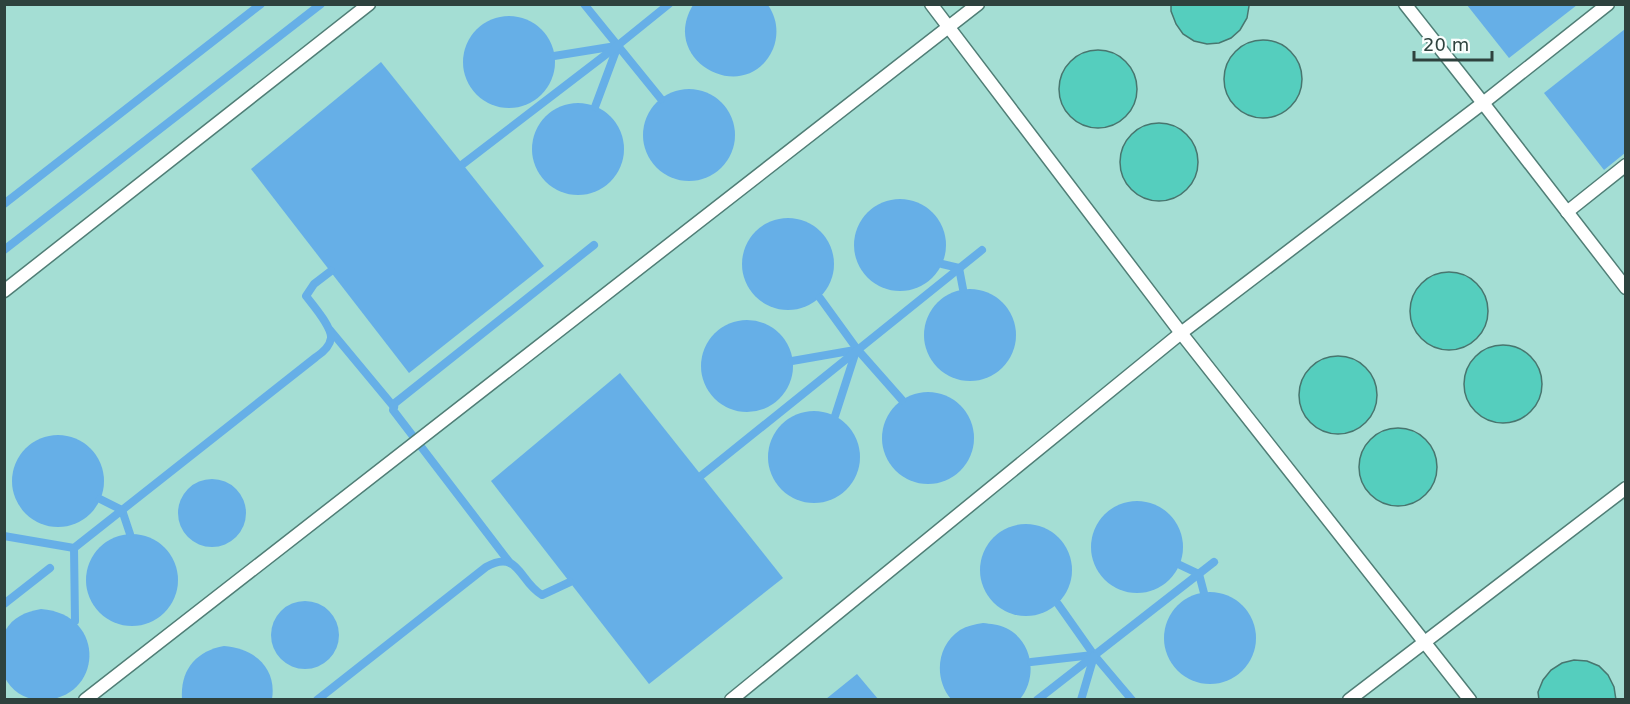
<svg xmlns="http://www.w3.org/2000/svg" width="1630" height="704" font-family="'DejaVu Sans',sans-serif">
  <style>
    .built { fill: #a4ded4 }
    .water { fill: #66afe7 }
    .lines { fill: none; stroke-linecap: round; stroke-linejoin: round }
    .stream { stroke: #66afe7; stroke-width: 8 }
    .building { fill: #55cebe; stroke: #48766f; stroke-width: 1.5 }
    .lane-casing { stroke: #507e76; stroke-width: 15 }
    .lane { stroke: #fff; stroke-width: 12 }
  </style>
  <rect width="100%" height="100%" fill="#b7e8e0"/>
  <rect class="built" x="5" y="5" width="1620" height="694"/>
  <g class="water">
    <path d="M693 5H768C777 18 779 34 773 49 747 108 658 62 693 5Z"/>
    <path d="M1467 5H1577L1509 58Z"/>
    <circle cx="509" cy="62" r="46"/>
    <path d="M1625 29V153L1604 170 1544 93Z"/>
    <path d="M381 62 544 266 409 373 251 169Z"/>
    <circle cx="689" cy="135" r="46"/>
    <circle cx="578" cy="149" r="46"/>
    <circle cx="900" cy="245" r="46"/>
    <circle cx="788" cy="264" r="46"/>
    <circle cx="970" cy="335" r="46"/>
    <circle cx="747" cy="366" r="46"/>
    <path d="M620 373 783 578 649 684 491 481Z"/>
    <circle cx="928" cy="438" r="46"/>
    <circle cx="814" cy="457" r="46"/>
    <circle cx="58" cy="481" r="46"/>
    <circle cx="212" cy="513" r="34"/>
    <circle cx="1137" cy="547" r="46"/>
    <circle cx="1026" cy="570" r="46"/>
    <circle cx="132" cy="580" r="46"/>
    <circle cx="1210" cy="638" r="46"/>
    <circle cx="305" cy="635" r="34"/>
    <path d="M41 609C109 614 103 703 38 700 24 699 11 690 5 678V631C13 617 25 612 41 609Z"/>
    <path d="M983 623C991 624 998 624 1006 628 1033 641 1038 677 1020 699H951C934 679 936 646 960 630 967 626 975 624 983 623Z"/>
    <path d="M224 646C254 648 277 668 272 699H182C180 670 196 651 224 646Z"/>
    <path d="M857 674 878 699H826Z"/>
  </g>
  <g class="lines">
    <g class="stream">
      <path d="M584 4 661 99"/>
      <path d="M554 56 616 46"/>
      <path d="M595 107 617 48"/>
      <path d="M463 164 617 46 669 4"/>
      <path d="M4 204 261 4"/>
      <path d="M4 250 321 4"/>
      <path d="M942 264 959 268 963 289"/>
      <path d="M820 298 857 349 902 400"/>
      <path d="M330 330 394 407"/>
      <path d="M792 361 855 350"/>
      <path d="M835 416 856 351"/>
      <path d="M702 475 982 250"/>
      <path d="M100 499 122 510 130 534"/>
      <path d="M4 536 74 548 316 357C322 353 330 346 331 338 332 327 313 305 306 296L314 284 331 271"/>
      <path d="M74 548 75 621"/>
      <path d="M510 563 393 410 395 403 594 245"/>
      <path d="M1180 565 1199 574 1204 593"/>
      <path d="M4 604 50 568"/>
      <path d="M1058 604 1094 655 1132 700"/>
      <path d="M1031 662 1093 655"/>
      <path d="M317 700 486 567C519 548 519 582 542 595L570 582"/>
      <path d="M1037 700 1214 562"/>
      <path d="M1081 700 1094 656"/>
    </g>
  </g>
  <g class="building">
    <path d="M1171 4H1249V6L1247 18 1240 30 1231 38 1219 43 1207 44 1194 41 1183 34 1176 24 1171 11Z"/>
    <circle cx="1263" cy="79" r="39"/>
    <circle cx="1098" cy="89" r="39"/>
    <circle cx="1159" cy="162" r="39"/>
    <circle cx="1449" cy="311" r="39"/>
    <circle cx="1503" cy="384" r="39"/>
    <circle cx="1338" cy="395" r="39"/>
    <circle cx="1398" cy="467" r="39"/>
    <path d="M1574 660 1587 661 1599 666 1608 675 1614 687 1616 700H1539L1538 692 1543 680 1551 670 1562 663Z"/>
  </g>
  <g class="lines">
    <g class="lane-casing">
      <g id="lane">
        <path d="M931 4 1181 333 1470 700"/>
        <path d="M1405 4 1483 103 1626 288"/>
        <path d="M1567 212 1626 165"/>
        <path d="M4 291 369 4"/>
        <path d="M85 700 978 4"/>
        <path d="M731 700 1181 333 1483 103 1608 4"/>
        <path d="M1349 700 1626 488"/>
      </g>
    </g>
    <use href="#lane" class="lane"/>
  </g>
  <rect width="1630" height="704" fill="none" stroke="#2e423e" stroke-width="12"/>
  <path d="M1414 51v9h78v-9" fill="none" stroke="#2e423e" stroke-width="3"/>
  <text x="1423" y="51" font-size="18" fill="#2e423e" stroke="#fafefd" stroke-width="4.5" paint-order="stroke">20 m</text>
</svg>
